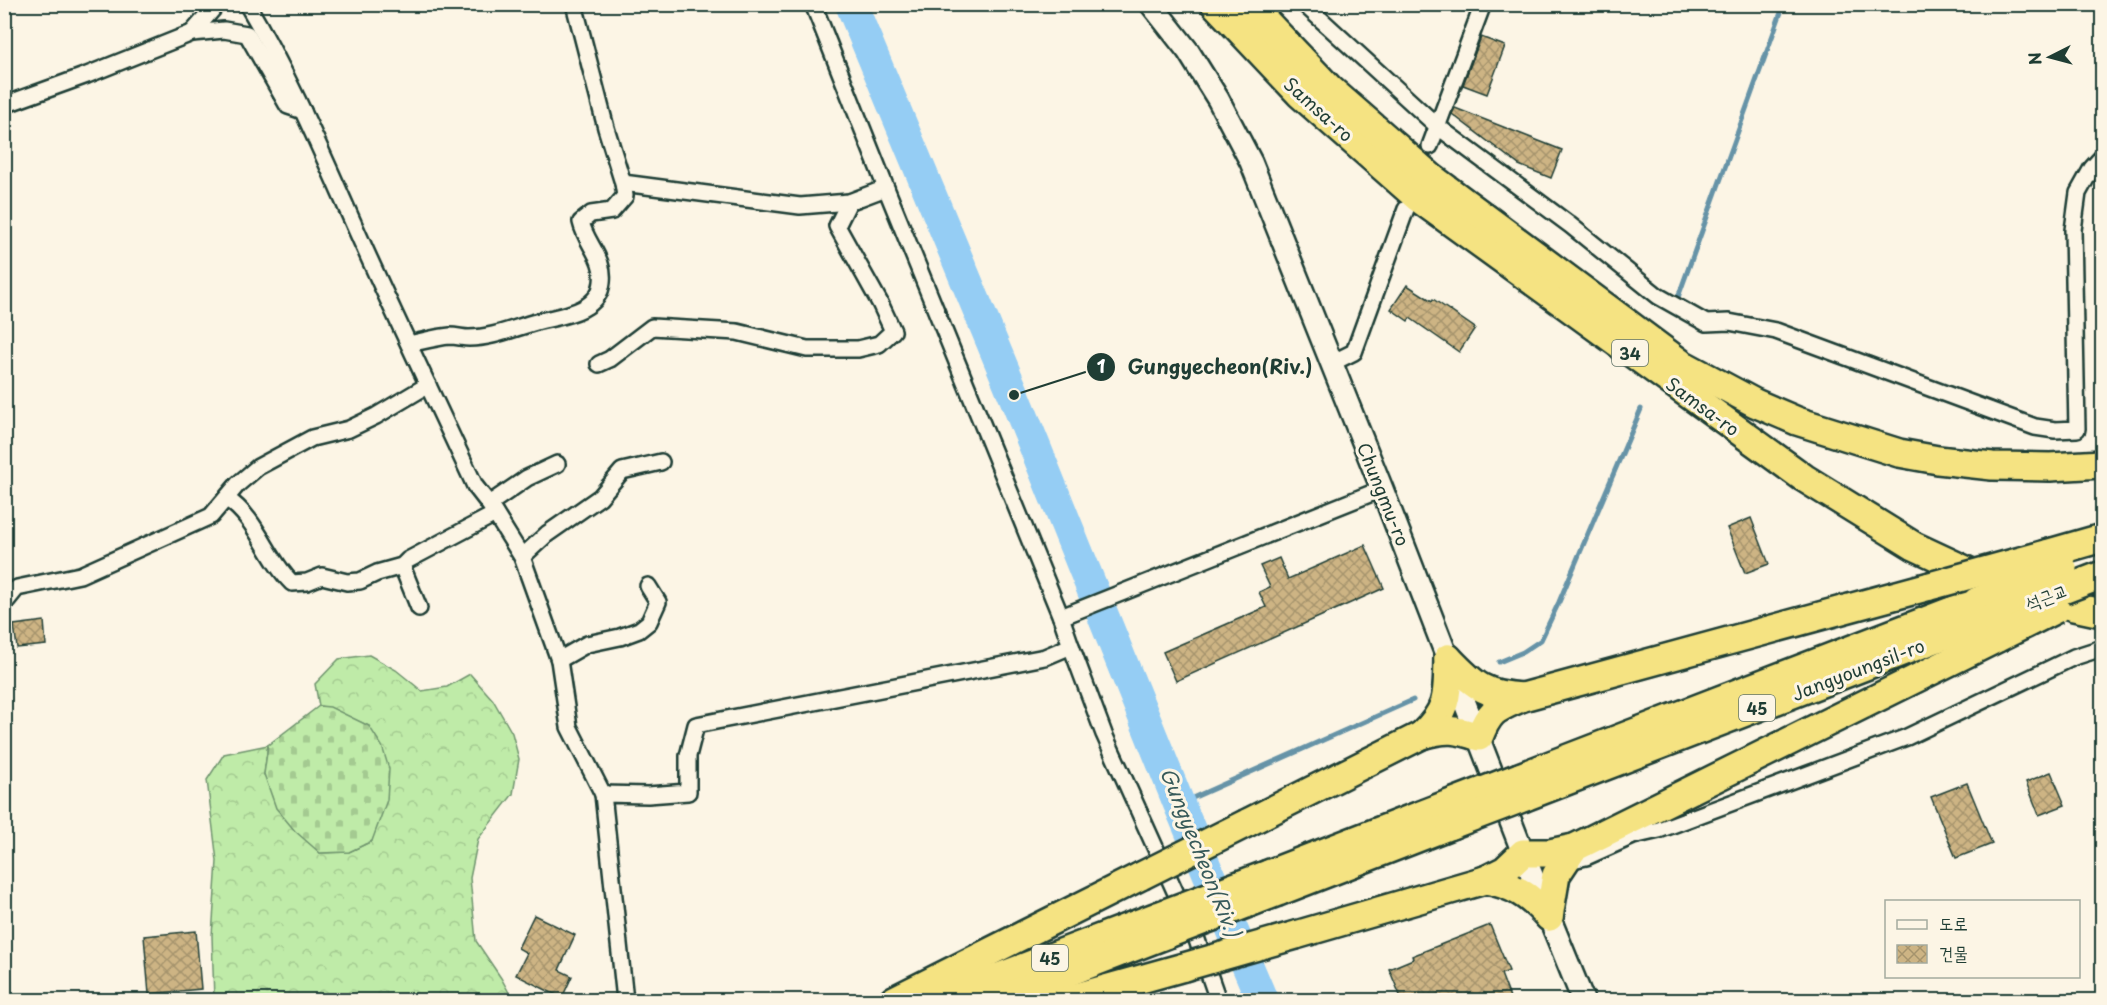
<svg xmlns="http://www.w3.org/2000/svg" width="2107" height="1005" font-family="'Playpen Sans','Poor Story',sans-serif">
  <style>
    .forest { fill: url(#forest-crowns); stroke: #6f946e; stroke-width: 1.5 }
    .cemetery { fill: url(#cemetery-stones); stroke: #6f946e; stroke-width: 1.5 }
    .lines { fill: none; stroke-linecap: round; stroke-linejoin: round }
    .stream { stroke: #6693a7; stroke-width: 5 }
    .river { stroke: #95cdf4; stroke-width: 32 }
    .building { fill: url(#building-cross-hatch); stroke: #1f3d34; stroke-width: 1.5 }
    .street-casing { stroke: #1f3d34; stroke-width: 20 }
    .secondary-casing { stroke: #1f3d34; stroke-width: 26 }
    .highway-casing { stroke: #1f3d34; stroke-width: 32 }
    .street { stroke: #fcf5e5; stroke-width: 15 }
    .secondary { stroke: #fcf5e5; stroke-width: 21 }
    .highway { stroke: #f5e382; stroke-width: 27 }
    .highway-bridge-casing { stroke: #1f3d34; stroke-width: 32; stroke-linecap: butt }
    .highway-bridge { stroke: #f5e382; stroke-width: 27 }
    .labels { text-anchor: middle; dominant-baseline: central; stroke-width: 6; stroke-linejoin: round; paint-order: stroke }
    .shield { fill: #fcf5e5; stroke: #617469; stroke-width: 1.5 }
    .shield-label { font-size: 16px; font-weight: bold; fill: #1f3d34 }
    .street-label { font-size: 18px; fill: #1f3d34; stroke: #fcf5e5 }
    .water-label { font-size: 20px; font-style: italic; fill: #375a5a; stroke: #fcf5e5 }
    .leader { fill: none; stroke: #1f3d34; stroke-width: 2 }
    .callout-dot { fill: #1f3d34; stroke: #fcf5e5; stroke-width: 2 }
    .mark-label { font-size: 18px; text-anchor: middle; font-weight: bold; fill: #fff }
    .callout-label { font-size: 20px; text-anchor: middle; font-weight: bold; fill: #1f3d34; stroke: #fcf5e5; stroke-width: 6; stroke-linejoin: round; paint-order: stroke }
  </style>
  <defs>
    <pattern id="forest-crowns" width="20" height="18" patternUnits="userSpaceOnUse" patternTransform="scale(1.5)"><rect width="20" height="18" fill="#bfeba8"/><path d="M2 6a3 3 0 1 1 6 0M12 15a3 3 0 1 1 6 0" fill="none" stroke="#a4ca91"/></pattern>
    <pattern id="cemetery-stones" width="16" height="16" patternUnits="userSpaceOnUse" patternTransform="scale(1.5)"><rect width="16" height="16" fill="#bfeba8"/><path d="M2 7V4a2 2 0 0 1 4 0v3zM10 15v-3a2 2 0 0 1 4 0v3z" fill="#a4ca91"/></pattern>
    <pattern id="building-cross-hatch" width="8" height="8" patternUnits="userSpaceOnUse" patternTransform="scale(1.5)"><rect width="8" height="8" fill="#cdb484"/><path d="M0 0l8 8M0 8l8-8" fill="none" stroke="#a6946d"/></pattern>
  </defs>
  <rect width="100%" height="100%" fill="#fcf5e5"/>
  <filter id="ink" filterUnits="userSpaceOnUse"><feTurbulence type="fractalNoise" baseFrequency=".0167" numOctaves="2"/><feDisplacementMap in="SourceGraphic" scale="12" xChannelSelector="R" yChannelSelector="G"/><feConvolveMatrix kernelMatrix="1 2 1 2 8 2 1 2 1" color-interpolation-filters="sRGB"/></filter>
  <g filter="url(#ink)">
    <path class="forest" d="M369 655 396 670 422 691 447 687 470 674 493 700 512 733 519 759 513 794 478 839 470 878 476 941 501 978 513 1000H214L212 936 217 861 207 780 224 754 268 745 264 775 320 853 349 852 372 841 369 726 330 708 319 706 315 684 339 659Z"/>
    <path class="cemetery" d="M319 706 330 707 369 726 382 746 389 769 387 800 372 841 349 852 320 853 295 831 276 808 264 774 268 745Z"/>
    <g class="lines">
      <g class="stream">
        <path d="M1677 300 1784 4"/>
        <path d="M1499 662 1523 652 1541 640 1559 602 1641 409"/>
        <path d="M1179 804 1413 700"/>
      </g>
      <path class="river" d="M851 4 1014 395 1179 804 1262 1000"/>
    </g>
    <g class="building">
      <path d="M1481 37 1505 46 1487 94 1463 85Z"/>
      <path d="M1455 108 1562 150 1551 178 1519 165 1452 114Z"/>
      <path d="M1407 285 1432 301 1433 299 1475 328 1459 352 1410 318 1408 321 1391 309Z"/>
      <path d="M1751 518 1769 564 1745 573 1727 528Z"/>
      <path d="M1365 545 1384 588 1176 681 1163 652 1266 607 1259 592 1270 587 1260 566 1279 558 1288 579Z"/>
      <path d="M44 621 46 645 17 648 14 625Z"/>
      <path d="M2051 772 2065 805 2039 815 2026 782Z"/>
      <path d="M1967 783 1992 844 1956 858 1931 797Z"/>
      <path d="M534 915 575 935 559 970 572 976 562 998 516 975 527 953 518 948Z"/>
      <path d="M1490 925 1509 971 1501 974 1511 1000H1402L1389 969 1413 959 1412 956Z"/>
      <path d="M196 931 201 989 149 994 144 936Z"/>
    </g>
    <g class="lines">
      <g class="street-casing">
        <g id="street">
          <path d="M247 4C293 82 327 165 364 247 400 327 438 406 475 486L489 504 522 557 559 660 569 727 603 794"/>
          <path d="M574 4 606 128 623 183 800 206 849 202 886 188"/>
          <path d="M1304 4 1437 126 1570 225 1658 296 1706 323 1729 322 1776 331 2035 427 2055 430 2077 429 2073 230 2078 193 2092 168 2102 157"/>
          <path d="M192 33 213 9 214 4"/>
          <path d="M4 105 87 75 192 33 224 30 247 34 288 106 303 111"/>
          <path d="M1430 146 1483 4"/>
          <path d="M409 344C423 341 437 337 450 336 457 336 463 338 469 338 492 338 514 328 536 322 559 316 599 313 602 282 605 258 586 244 581 222L591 214 612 211 625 196 623 183"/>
          <path d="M1332 363 1354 352 1406 209"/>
          <path d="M599 364 610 359 652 327 737 332 807 349H858L879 344 893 331 880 303 837 226 849 202"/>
          <path d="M227 499C257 518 267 559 292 583L307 582 322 576 347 582 360 581 377 573 402 566 408 560 495 514"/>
          <path d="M489 504 527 478 557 464"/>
          <path d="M522 557 547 534 600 497 622 471 661 462"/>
          <path d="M402 566 419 608"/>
          <path d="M4 604 17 588 80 575 211 516 238 484 258 467 312 438 349 429 376 416 428 385"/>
          <path d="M1061 617 1382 489"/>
          <path d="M1071 646 1104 734 1197 940 1218 1000"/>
          <path d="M559 660 587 644 620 637 639 630 649 622 658 602 648 586"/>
          <path d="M1568 861 1586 857 1633 836 1659 830 1907 737 2074 657 2102 648"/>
          <path d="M625 1000 603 794 648 795 688 792V756L696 725 1045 657 1071 646 1061 617 886 188 813 4"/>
        </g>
      </g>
      <g class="secondary-casing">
        <path id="secondary" d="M1151 4 1188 51 1218 99 1251 162 1382 489 1523 853 1583 1000"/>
      </g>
      <g class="highway-casing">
        <g id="highway">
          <path d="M1215 4 1300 94 1418 198 1804 478 1914 546 1987 580"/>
          <path d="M1249 4 1330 89 1431 177 1682 364 1755 403 1797 421 1899 453 1938 460 1992 466 2050 467 2102 464"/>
          <path d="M2046 554 2102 538"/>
          <path d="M2032 594 2074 607 2102 613"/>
          <path d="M1448 658C1474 685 1483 695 1523 697"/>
          <path d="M1422 735C1450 708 1447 694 1448 658"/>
          <path d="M1519 777 1977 601"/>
          <path d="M1525 797 1990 618"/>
          <path d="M1247 823 1422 735C1446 728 1456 729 1479 737 1490 709 1496 709 1523 697L1930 586"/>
          <path d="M1268 874 1446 805"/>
          <path d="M1485 880C1514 885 1529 895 1549 917"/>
          <path d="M1278 892 1451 825"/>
          <path d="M1549 917 1556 875 1574 848"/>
          <path d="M1296 935 1485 880 1505 870 1523 853H1550L1574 848 1998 638"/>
          <path d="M894 1000 1141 876"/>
          <path d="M939 1000 1160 915"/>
          <path d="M996 1000 1168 934"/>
          <path d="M1066 1000 1184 967"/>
        </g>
      </g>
      <use href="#street" class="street"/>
      <use href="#secondary" class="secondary"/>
      <use href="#highway" class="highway"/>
      <g class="highway-bridge-casing">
        <g id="highway-bridge">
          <path d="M1930 586 2046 554"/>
          <path d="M1977 601 2063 568"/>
          <path d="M1990 618 2102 575"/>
          <path d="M1998 638 2056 609"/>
          <path d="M1446 805 1519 777"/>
          <path d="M1451 825 1525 797"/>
          <path d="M1141 876 1247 823"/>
          <path d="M1160 915 1268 874"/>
          <path d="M1168 934 1278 892"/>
          <path d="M1184 967 1296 935"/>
        </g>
      </g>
      <use href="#highway-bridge" class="highway-bridge"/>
    </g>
  </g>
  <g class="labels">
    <g class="shield">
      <rect x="1612" y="340" width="36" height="26" rx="4.5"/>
      <rect x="1739" y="695" width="36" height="26" rx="4.5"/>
      <rect x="1032" y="945" width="36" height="26" rx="4.5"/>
    </g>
    <g class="shield-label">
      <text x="1630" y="353">34</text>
      <text x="1757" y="708">45</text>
      <text x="1050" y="958">45</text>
    </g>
    <g class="street-label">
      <text transform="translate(1319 109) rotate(42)">Samsa-ro</text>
      <text transform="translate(1703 406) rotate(36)">Samsa-ro</text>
      <text transform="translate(1384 494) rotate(68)">Chungmu-ro</text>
      <text transform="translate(2046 596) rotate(-21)">석근교</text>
      <text transform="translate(1858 669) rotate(-21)">Jangyoungsil-ro</text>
    </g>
    <g class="water-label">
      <text transform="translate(1201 852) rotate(68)">Gungyecheon(Riv.)</text>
    </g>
  </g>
  <path class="leader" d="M1014 395L1101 367"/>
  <g class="callout-dot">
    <circle cx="1014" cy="395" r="6"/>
    <circle cx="1101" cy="367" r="15"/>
  </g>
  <g class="mark-label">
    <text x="1101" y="373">1</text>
  </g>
  <g class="callout-label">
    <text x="1220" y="374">Gungyecheon(Riv.)</text>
  </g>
  <rect width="2107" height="1005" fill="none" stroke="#fcf5e5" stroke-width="24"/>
  <rect x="12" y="12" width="2083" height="981" fill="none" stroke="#1f3d34" stroke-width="2" filter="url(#ink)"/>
  <rect x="1885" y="900" width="195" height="78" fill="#fcf5e5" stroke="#a4ab9e" stroke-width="1.5"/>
  <rect x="1897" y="920" width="30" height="9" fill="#fcf5e5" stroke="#a4ab9e" stroke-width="1.5"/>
  <text x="1939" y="930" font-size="18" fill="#1f3d34">도로</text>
  <rect x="1897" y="945" width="30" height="18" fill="url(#building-cross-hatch)" stroke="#a4ab9e" stroke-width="1.5"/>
  <text x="1939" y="960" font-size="18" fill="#1f3d34">건물</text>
  <g transform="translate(2050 57) rotate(264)" stroke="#fcf5e5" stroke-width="4.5" paint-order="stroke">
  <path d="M0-4.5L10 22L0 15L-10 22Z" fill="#1f3d34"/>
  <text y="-9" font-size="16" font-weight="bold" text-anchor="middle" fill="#1f3d34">N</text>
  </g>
</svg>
